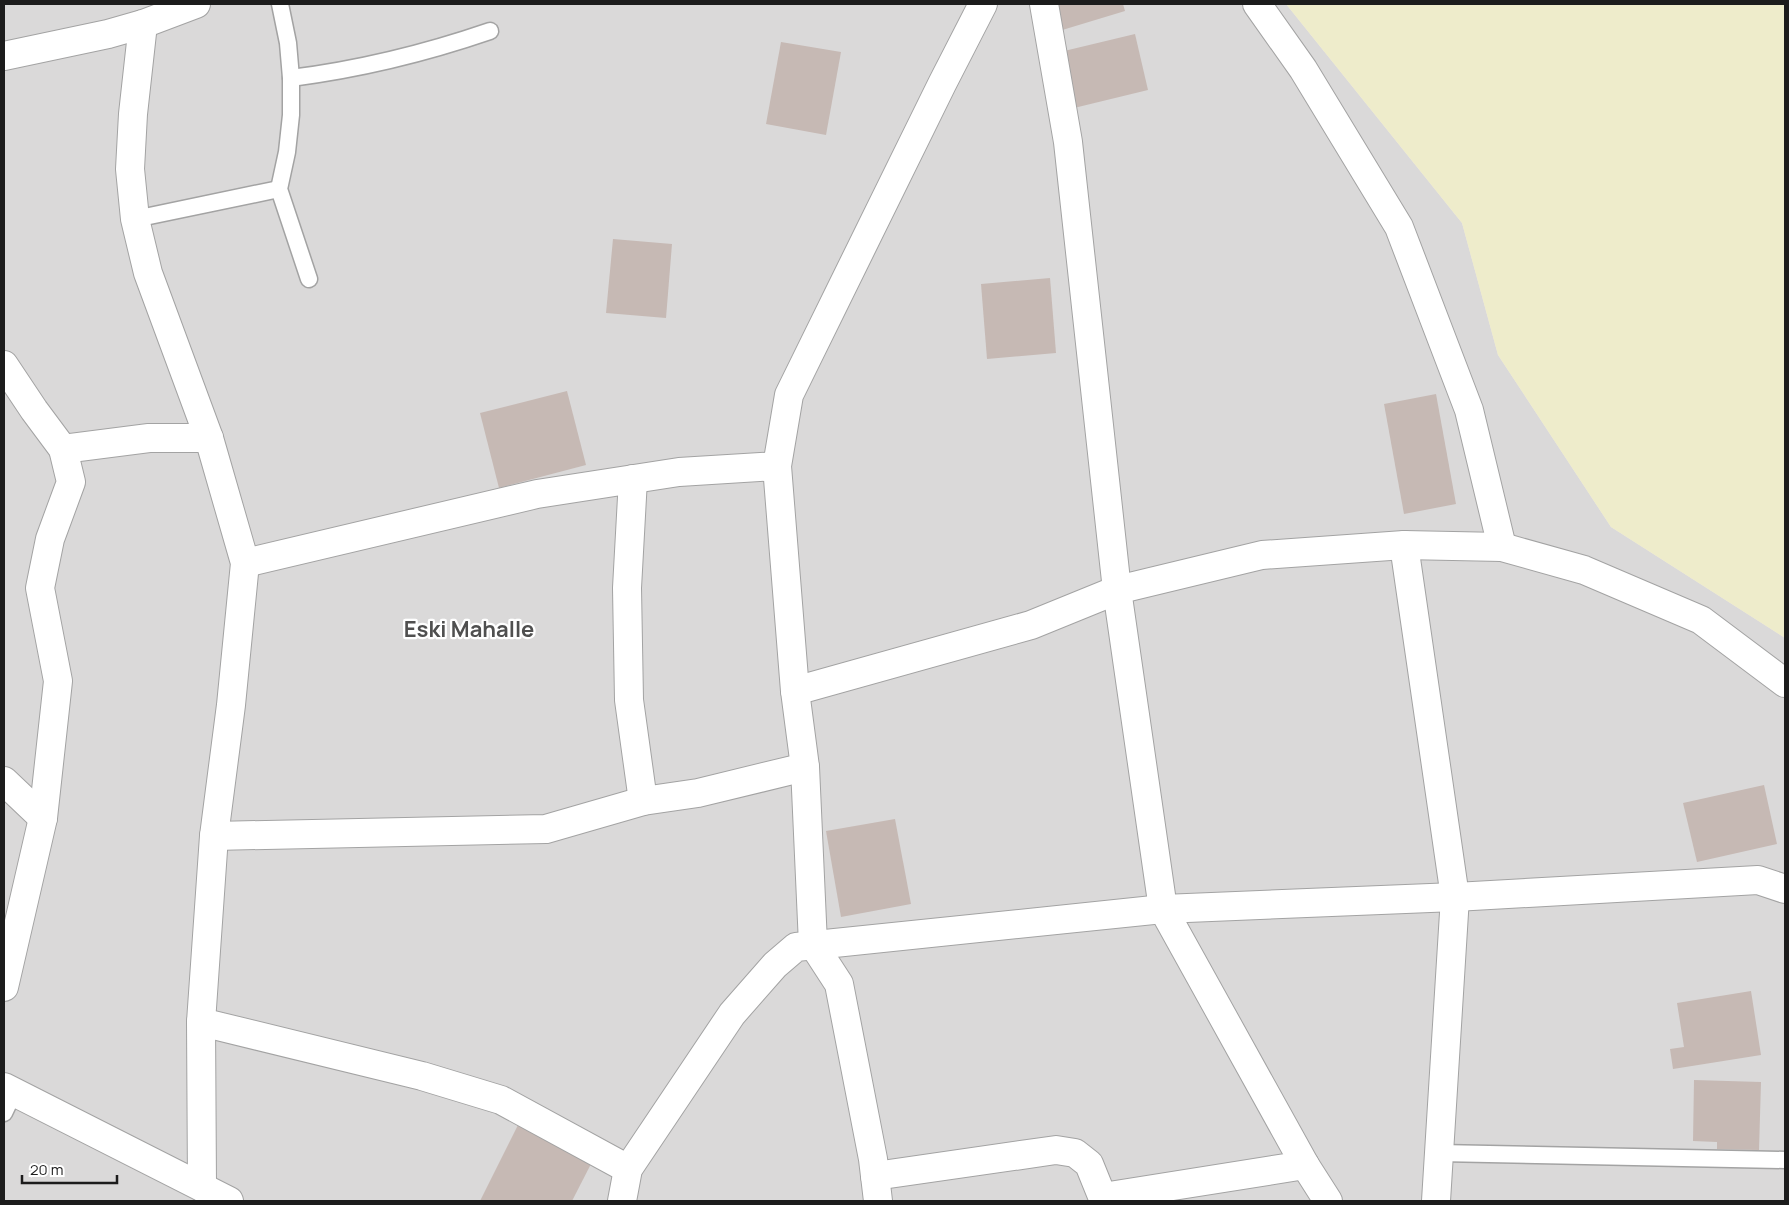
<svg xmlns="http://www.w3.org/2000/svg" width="1789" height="1205" font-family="Manrope,sans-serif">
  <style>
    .residential { fill: #dad9d9 }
    .farmland { fill: #eeeccb }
    .building { fill: #c6b9b4 }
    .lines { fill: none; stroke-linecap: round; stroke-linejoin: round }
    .service-casing { stroke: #a3a3a3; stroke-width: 19 }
    .minor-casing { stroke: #a3a3a3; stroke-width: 30 }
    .tertiary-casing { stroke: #a3a3a3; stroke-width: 30 }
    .service { stroke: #fff; stroke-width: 16 }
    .minor { stroke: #fff; stroke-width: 28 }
    .tertiary { stroke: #fff; stroke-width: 28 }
    .labels { text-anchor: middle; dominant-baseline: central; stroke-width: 4.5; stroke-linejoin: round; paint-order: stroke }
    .district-label { font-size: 22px; font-weight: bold; fill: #4f4f4f; stroke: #fff }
  </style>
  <rect width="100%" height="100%" fill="#eee8e1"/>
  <path class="residential" d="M4 4H1286L1462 223 1498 355 1611 527 1785 638V1201H4Z"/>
  <path class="farmland" d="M1286 4H1785V638L1611 527 1498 355 1462 223Z"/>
  <g class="building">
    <path d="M1051 4H1123L1125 11 1059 31Z"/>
    <path d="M1135 34 1148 90 1074 108 1060 52Z"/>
    <path d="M781 42 841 52 826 135 766 124Z"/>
    <path d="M613 239 672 244 666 318 606 313Z"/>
    <path d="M1050 278 1056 353 987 359 981 284Z"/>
    <path d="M567 391 586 465 499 488 480 413Z"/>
    <path d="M1436 394 1456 504 1404 514 1384 404Z"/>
    <path d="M1764 785 1777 844 1697 862 1683 803Z"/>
    <path d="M895 819 911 904 841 917 826 831Z"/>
    <path d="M1751 991 1761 1055 1673 1069 1670 1049 1684 1047 1677 1003Z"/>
    <path d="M1694 1080 1761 1082 1759 1150 1717 1149V1142L1693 1141Z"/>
    <path d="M518 1125 592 1162 572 1201H480Z"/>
  </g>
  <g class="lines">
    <g class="service-casing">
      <g id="service">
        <path d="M280 4 288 43 291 78V115L287 152 279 189 309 279"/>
        <path d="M291 78C362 69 423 54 490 31"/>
        <path d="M135 219 279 189"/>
        <path d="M4 1113 14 1092"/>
        <path d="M1439 1153 1785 1160"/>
      </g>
    </g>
    <g class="minor-casing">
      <g id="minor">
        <path d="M1044 4 1068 142 1117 590 1163 909 1305 1165 1328 1201"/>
        <path d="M1257 4 1303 69 1399 227 1469 410 1502 547"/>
        <path d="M143 24 133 114 130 169 135 219 148 273 209 438 245 563 231 705 214 836 201 1022 202 1187"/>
        <path d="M4 56 108 34 143 24 196 4"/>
        <path d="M4 365 34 410 63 449 71 482 50 539 40 588 58 681 43 818 4 987"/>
        <path d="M63 449 149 438H209"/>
        <path d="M633 479 627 588 629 700 643 801"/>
        <path d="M1404 545 1455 897 1436 1201"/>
        <path d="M245 563 537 494 679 472 777 466"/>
        <path d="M795 691 1031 625 1117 590 1262 555 1404 545 1502 547 1584 570 1701 620 1785 683"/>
        <path d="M4 781 43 818"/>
        <path d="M214 836 546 829 643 801 698 793 805 767"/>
        <path d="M201 1022 422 1076 501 1100 628 1169"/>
        <path d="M875 1176 1056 1150 1075 1153 1089 1164 1104 1201"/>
        <path d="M1103 1197 1305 1165"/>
        <path d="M622 1201 628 1169 732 1014 775 965 796 947 1163 909 1455 897 1758 880 1785 889"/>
        <path d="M878 1201 873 1159 839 984 813 944 805 767 795 691 777 466 789 395 942 84 983 4"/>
      </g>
    </g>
    <g class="tertiary-casing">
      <path id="tertiary" d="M4 1087 229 1201"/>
    </g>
    <use href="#service" class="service"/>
    <use href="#minor" class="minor"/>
    <use href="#tertiary" class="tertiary"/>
  </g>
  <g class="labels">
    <g class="district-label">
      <text x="469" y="629">Eski Mahalle</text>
    </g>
  </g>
  <rect width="1789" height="1205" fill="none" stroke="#1c1c1c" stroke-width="10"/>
  <path d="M22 1175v8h95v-8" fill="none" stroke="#1c1c1c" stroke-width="2.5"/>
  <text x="30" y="1175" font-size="15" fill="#1c1c1c" stroke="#ffffff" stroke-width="4" paint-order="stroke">20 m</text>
</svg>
